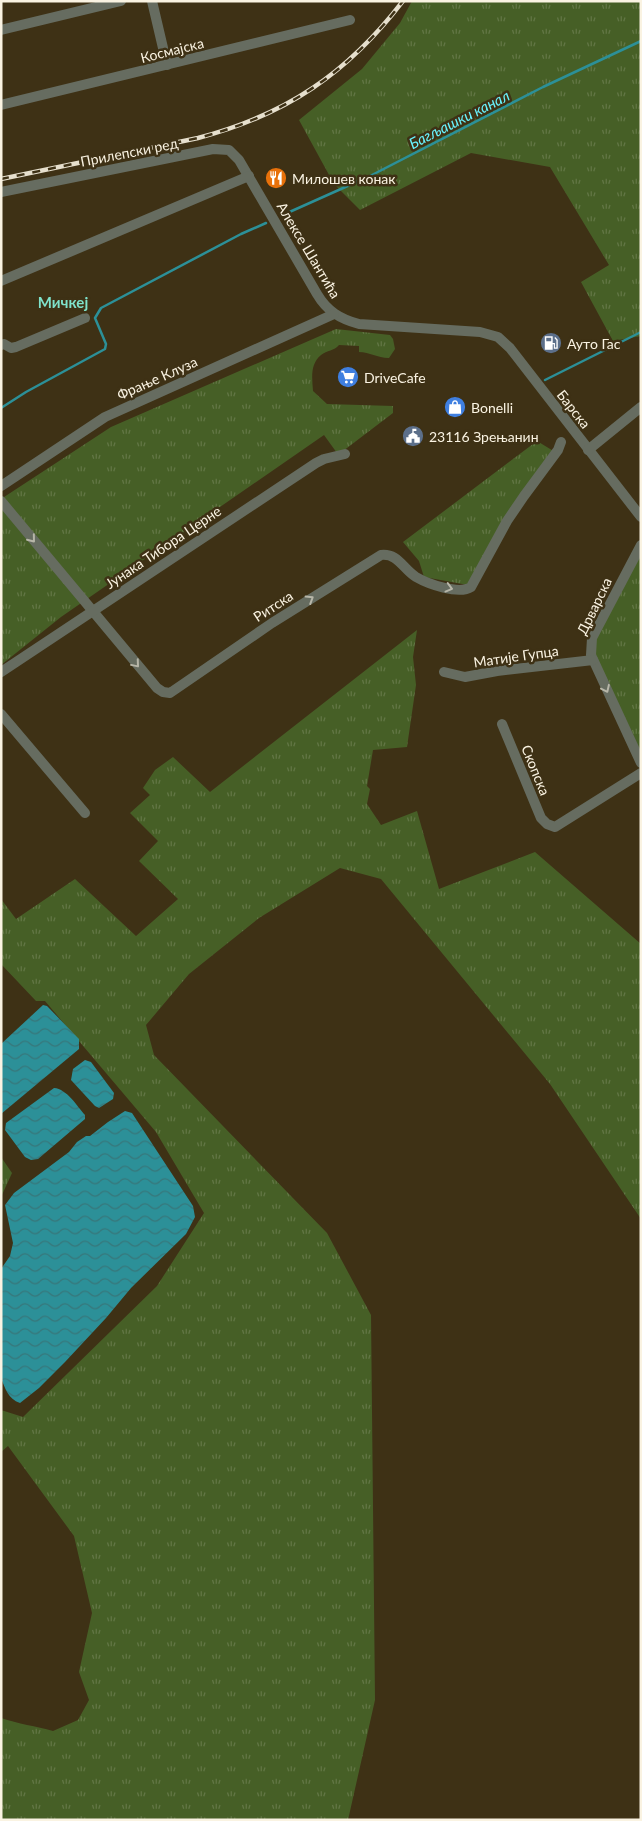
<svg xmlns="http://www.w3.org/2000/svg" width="642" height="1821" font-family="Lato,sans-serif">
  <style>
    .grass { fill: url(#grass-tufts) }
    .water { fill: url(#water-waves) }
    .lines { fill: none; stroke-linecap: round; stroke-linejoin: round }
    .stream { stroke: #2c9098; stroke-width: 2.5 }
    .minor { stroke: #666c60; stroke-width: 10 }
    .rail-casing { stroke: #e6dfcd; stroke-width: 4.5 }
    .rail { stroke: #3e3115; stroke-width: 2.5; stroke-dasharray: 8; stroke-linecap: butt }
    .oneway { stroke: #b7b6a8 }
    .labels { text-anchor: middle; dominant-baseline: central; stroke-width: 5; stroke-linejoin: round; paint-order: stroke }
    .street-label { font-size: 14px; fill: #faf3e2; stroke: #3e3115 }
    .poi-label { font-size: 14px; fill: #faf3e2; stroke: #3e3115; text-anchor: start }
    .water-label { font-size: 15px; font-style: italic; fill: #69f3fe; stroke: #3e3115 }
    .neighbourhood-label { font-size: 15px; font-weight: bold; fill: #7fe2cb; stroke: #3e3115 }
  </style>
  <defs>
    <pattern id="grass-tufts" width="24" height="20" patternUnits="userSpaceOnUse" patternTransform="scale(1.25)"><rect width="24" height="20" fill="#465f26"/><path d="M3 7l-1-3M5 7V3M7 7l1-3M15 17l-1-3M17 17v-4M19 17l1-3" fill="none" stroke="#627645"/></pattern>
    <pattern id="water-waves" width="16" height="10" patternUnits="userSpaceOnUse" patternTransform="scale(1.25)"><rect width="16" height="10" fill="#2c9098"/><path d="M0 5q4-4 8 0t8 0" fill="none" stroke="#37777b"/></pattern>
  </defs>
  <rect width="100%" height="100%" fill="#3e3115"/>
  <g class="grass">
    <path d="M412 1H641V336L613 341 581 282 609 265 550 167 471 153 360 210 334 184 299 120 362 69 400 23Z"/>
    <path d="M336 329 390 335 393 339 395 349 389 358C377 358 370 352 359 352V346L339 345C334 351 327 350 321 355 310 364 312 378 313 391L327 404 393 406V413L343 451 337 453 324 435 61 617 1 665V499L111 427Z"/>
    <path d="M537 441 555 452 468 585 424 577 419 561 403 542Z"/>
    <path d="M641 554V752L598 661 594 649 595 640Z"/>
    <path d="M417 630 413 657 416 685 407 747 373 750 367 786 370 789 367 804 381 825 417 811 439 889 535 852 641 944V1219L550 1084 381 879 340 868 259 918 189 974 146 1025 154 1055 327 1233 371 1315 375 1700 348 1820H1V1718C18 1724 36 1726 53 1731L78 1720 89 1700 79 1672 92 1613 74 1536 8 1446 1 1452V1410L23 1417 157 1286 204 1213 156 1132 45 1001H36L1 964V899L16 919 75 879 136 936 178 899 139 861 158 841 130 813 150 795 143 788 155 770 173 757 210 792Z"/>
    <path d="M1 1157 12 1173 1 1197Z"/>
  </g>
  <g class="water">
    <path d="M43 1005 47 1006 79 1039V1049L1 1114V1044Z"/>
    <path d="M85 1060 91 1062 114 1093 113 1099 99 1108 95 1106 71 1080 73 1069Z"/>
    <path d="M54 1088C67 1089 77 1106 85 1115V1119L38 1159 31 1160 25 1157 5 1130 6 1123Z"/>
    <path d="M125 1111 132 1113 193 1206 195 1217 186 1234 131 1288 106 1318 65 1362 39 1388 20 1403C8 1399 5 1388 1 1378V1269L10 1256 13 1243 5 1205 14 1193 69 1152 77 1142 86 1136H90L108 1122Z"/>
  </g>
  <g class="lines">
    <g class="stream">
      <path d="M285 214 370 176 543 87 641 41"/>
      <path d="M545 380 641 332"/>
      <path d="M1 408 26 392 105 349 106 344 95 318 101 308 241 234 266 223"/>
    </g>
    <g class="minor">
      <path d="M152 1 167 65"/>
      <path d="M1 30 121 1"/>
      <path d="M1 105 350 20"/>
      <path d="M1 192 213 149 229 150 239 160 317 294C327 311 340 319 359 324L480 332 498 337 510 348 641 517"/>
      <path d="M1 281 249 176"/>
      <path d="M1 345 4 344 11 348 16 347 85 318"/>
      <path d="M588 450 641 407"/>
      <path d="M1 486 105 417 334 314"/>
      <path d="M1 501 157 688 163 692 170 693 272 623 381 555C398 553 403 569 416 577 428 584 459 595 471 587L507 521 524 496 558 450 561 442"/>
      <path d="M641 545 592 638 591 655 641 763"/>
      <path d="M1 672 316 463 324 459 345 454"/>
      <path d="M444 672 465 677 497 671 593 660"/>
      <path d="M1 714 85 813"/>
      <path d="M502 724 541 818 547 824 555 827 641 773"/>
    </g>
    <g class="rail-casing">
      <path id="rail" d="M1 179 198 138C286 115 348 73 403 1"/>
    </g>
    <use href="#rail" class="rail"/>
  </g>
  <defs><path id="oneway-chevron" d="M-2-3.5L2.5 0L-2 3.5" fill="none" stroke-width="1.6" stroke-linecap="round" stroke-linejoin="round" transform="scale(1.25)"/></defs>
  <g class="oneway">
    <use href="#oneway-chevron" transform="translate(32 539) rotate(51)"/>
    <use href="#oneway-chevron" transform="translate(449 588) rotate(15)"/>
    <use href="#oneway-chevron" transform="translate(310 599) rotate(-32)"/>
    <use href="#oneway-chevron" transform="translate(136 664) rotate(50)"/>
    <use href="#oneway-chevron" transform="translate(606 689) rotate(65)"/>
  </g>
  <defs>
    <g id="restaurant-disc" transform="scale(1.125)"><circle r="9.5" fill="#e8710a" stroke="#3e3115"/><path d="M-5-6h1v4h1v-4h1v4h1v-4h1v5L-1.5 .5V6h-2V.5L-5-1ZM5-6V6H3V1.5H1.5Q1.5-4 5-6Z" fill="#fff"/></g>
    <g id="fuel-disc" transform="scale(1.125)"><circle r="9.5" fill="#5c6f8a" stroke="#3e3115"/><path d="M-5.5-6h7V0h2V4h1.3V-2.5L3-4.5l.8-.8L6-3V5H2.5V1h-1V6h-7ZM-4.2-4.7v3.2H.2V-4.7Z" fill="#fff"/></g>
    <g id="supermarket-disc" transform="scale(1.125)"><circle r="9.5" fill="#3f7fe0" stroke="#3e3115"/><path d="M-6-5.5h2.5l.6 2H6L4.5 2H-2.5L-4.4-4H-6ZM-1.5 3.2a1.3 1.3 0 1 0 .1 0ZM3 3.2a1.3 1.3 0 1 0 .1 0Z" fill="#fff"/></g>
    <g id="shop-disc" transform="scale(1.125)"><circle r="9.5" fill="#3f7fe0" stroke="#3e3115"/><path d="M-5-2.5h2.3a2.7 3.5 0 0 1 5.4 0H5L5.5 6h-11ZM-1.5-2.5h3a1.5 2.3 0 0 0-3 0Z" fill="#fff"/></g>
    <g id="civic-disc" transform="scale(1.125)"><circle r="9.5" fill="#5c6f8a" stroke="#3e3115"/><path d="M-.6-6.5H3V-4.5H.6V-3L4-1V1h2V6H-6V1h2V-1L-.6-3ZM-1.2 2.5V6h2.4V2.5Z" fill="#fff"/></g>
  </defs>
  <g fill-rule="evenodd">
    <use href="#restaurant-disc" x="276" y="178"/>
    <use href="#fuel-disc" x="551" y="343"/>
    <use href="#supermarket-disc" x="348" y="377"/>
    <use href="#shop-disc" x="455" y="407"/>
    <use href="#civic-disc" x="413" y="436"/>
  </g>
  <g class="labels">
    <g class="street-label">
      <text transform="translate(172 50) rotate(-14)">Космајска</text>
      <text transform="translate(129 152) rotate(-11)">Прилепски ред</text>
      <text transform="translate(309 250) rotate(59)">Алексе Шантића</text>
      <text transform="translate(157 378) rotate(-24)">Фрање Клуза</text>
      <text transform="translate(574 409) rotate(52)">Барска</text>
      <text transform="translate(163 547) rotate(-34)">Јунака Тибора Церне</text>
      <text transform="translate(273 606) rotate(-33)">Ритска</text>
      <text transform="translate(594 606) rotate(-64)">Дрварска</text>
      <text transform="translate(516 656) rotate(-8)">Матије Гупца</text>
      <text transform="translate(536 770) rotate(68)">Скопска</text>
    </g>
    <g class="poi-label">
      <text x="292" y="178">Милошев конак</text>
      <text x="567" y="343">Ауто Гас</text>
      <text x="364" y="377">DriveCafe</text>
      <text x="471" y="407">Bonelli</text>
      <text x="429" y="436">23116 Зрењанин</text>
    </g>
    <g class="water-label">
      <text transform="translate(459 119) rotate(-27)">Багљашки канал</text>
    </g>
    <g class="neighbourhood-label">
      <text x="63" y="302">Мичкеј</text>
    </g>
  </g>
  <rect width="642" height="1821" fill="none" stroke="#faf3e2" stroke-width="5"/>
</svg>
